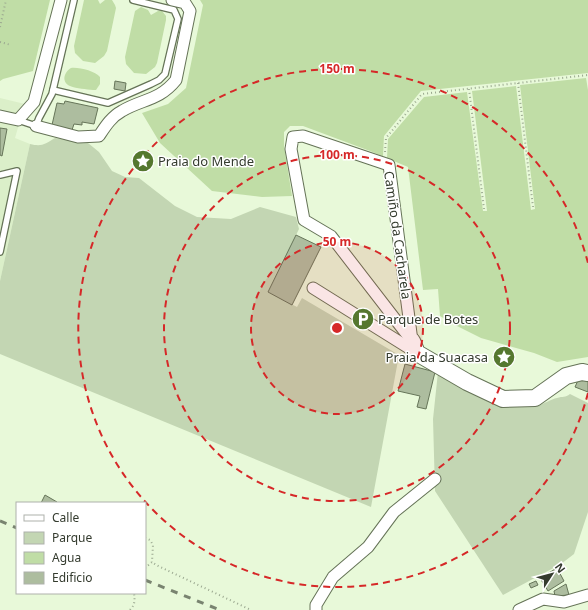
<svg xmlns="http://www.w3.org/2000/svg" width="588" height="610" font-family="'Noto Sans',sans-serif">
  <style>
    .built { fill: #dbefc9 }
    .green { fill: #c3d6b3 }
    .water { fill: #c0dda6 }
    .pier { fill: #e8f9d9 }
    .building { fill: #adbd9f; stroke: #667559 }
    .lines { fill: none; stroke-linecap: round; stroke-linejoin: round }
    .lane-casing { stroke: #657357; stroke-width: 8 }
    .street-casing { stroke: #657357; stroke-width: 13 }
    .secondary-casing { stroke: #657357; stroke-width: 18 }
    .path { stroke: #9ba890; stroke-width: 2; stroke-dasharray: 1 3; stroke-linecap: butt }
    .lane { stroke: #fff; stroke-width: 5.5 }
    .street { stroke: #fff; stroke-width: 11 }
    .secondary { stroke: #fff; stroke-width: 16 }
    .rail { stroke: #798470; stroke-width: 3; stroke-dasharray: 7 7; stroke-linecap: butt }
    .ring { fill: none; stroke: #d62828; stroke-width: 2; stroke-dasharray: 7 5 }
    .labels { text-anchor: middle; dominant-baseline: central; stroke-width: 3; stroke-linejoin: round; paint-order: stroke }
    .poi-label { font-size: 13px; fill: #343b2e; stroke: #fff; text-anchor: start }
    .street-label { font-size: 13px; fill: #343b2e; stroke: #fff }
    .centre { fill: #d62828; stroke: #fff; stroke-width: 2 }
    .ring-label { font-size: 12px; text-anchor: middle; font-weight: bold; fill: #d62828; stroke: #fff; stroke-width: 3; stroke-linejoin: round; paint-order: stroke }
  </style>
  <rect width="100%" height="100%" fill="#e8f9d9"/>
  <path class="built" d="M0 98 25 104 19 124 15 138 30 144 0 281Z"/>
  <g class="green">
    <path d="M55 138 88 143 99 152 112 171 125 177 139 178 175 206 197 217 231 219 260 207 296 217 299 229 268 292 297 307 302 298 399 355 371 507 0 354V281L30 144C42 147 45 144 55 138Z"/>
    <path d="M438 372 537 406C544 404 551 399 557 398 563 396 565 398 570 394L588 403V512L574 554 561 564 503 595 435 491 433 419Z"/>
  </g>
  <g class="water">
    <path d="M0 0H50L33 71 3 79 0 81Z"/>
    <path d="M84 0H98L100 4 105 0H112L115 5 116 8 107 51 104 56 95 63 83 61 75 53 74 46Z"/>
    <path d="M200 0H588V357L557 362 534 353 481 338 453 324 440 316 438 289 423 290 408 167 370 151 303 126H290L284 132V146L292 196 262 197 212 191 160 143 142 113 168 104 186 88 203 5Z"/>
    <path d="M141 7 148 10 151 15 158 11H162L166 16V20L157 63 155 67 146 74 134 73 126 64 125 57 135 11Z"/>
    <path d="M71 68C79 67 95 71 100 77V84L96 90H93C86 89 77 89 70 86 61 82 64 72 71 68Z"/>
  </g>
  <path class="pier" d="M588 73V90L586 78 520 85 535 209 531 210 516 86 472 91 487 211H483L467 92 424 97 388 139 387 158 383 156 384 136 421 91Z"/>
  <g class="building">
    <path d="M115 81 126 83 125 91 114 89Z"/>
    <path d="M65 101 98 108 94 124 82 122V125L74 124 72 130 52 125 57 103 64 104Z"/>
    <path d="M0 128 7 129 2 156 0 155Z"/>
    <path d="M296 235 321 247 292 305 268 292Z"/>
    <path d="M405 364 435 372 426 409 417 407 420 396 398 391Z"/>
    <path d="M579 378 588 381V392L575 387Z"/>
    <path d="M45 495 57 502V503H41Z"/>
    <path d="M557 568 564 581 548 591 540 578Z"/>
    <path d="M536 581 538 585 531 588 529 584Z"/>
    <path d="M566 584 569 595 555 596 554 591Z"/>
  </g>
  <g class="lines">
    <g class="lane-casing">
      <g id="lane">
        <path d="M53 90 108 103 151 84 159 80 165 74 178 19 174 10 133 0"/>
        <path d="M18 120 36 126 39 118 52 94 74 0"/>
        <path d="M0 175 17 171 0 252"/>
      </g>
    </g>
    <g class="street-casing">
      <g id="street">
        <path d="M0 116 18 120 34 102 61 0"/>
        <path d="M36 126 78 137 99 136C105 127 111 117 122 111 142 99 159 101 176 80L190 11 185 3 172 0"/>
        <path d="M303 136 389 165 412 341 331 236 304 220 291 149 293 137Z"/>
        <path d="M313 288 417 353"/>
        <path d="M316 610V605L333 577 368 547 394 512 435 479"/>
        <path d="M519 610 543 599 564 602 588 595"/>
      </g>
    </g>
    <g class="secondary-casing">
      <path id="secondary" d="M412 341 417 353 467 382 503 399 535 398 566 376 582 372 588 373"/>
    </g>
    <g class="path">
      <path d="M0 27 6 0"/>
      <path d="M0 42 11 45"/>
      <path d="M518 83 533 207"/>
      <path d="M469 89 484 209"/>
      <path d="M385 152 386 138 422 94 588 75"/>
      <path d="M145 538 150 540 153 545 152 562"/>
      <path d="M145 568 152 562 156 565 251 610"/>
      <path d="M130 610C135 605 135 600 134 593"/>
    </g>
    <use href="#lane" class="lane"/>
    <use href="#street" class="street"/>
    <use href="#secondary" class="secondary"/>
    <g class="rail">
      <path d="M0 521 17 528"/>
      <path d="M145 580 220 610"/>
    </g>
  </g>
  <circle cx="337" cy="328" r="86" fill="#d62828" fill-opacity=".12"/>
  <g class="ring">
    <circle cx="337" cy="328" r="86"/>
    <circle cx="337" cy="328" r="173"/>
    <path d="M588 393A259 259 0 1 1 588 263"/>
  </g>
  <defs>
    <g id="sight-disc" transform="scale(1.15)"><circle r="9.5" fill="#55772f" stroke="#fff"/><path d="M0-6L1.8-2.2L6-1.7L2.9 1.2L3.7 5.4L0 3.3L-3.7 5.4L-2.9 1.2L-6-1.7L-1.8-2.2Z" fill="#fff"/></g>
    <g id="parking-disc" transform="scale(1.15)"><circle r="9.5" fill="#55772f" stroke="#fff"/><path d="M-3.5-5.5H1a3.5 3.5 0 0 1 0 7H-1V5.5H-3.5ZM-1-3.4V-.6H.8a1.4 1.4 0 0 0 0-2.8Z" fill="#fff"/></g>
  </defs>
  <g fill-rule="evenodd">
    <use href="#sight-disc" x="143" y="161"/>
    <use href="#parking-disc" x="363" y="319"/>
    <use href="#sight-disc" x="504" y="357"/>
  </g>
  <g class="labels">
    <g class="poi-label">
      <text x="158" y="161">Praia do Mende</text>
      <text x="378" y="319">Parque de Botes</text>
      <text x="488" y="357" text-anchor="end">Praia da Suacasa</text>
    </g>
    <g class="street-label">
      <text transform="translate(398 235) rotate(82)">Camiño da Cacharela</text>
    </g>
  </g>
  <circle cx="337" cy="328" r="6" class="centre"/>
  <g class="ring-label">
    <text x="337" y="73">150 m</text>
    <text x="337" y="159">100 m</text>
    <text x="337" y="246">50 m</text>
  </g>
  <rect x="16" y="502" width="130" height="92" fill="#ffffff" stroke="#aeb1ab"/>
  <rect x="24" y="515" width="20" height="6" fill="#ffffff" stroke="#aeb1ab"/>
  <text x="52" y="522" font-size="12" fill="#343b2e">Calle</text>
  <rect x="24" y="532" width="20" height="12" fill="#c3d6b3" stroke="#aeb1ab"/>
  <text x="52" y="542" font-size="12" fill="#343b2e">Parque</text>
  <rect x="24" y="552" width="20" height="12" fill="#c0dda6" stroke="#aeb1ab"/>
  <text x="52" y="562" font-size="12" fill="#343b2e">Agua</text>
  <rect x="24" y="572" width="20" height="12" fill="#adbd9f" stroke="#aeb1ab"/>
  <text x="52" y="582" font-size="12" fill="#343b2e">Edificio</text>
  <g transform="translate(552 574) rotate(54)" stroke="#ffffff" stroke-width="3" paint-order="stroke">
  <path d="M0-3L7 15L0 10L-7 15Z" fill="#343b2e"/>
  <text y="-6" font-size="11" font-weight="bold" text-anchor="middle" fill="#343b2e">N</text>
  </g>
</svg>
